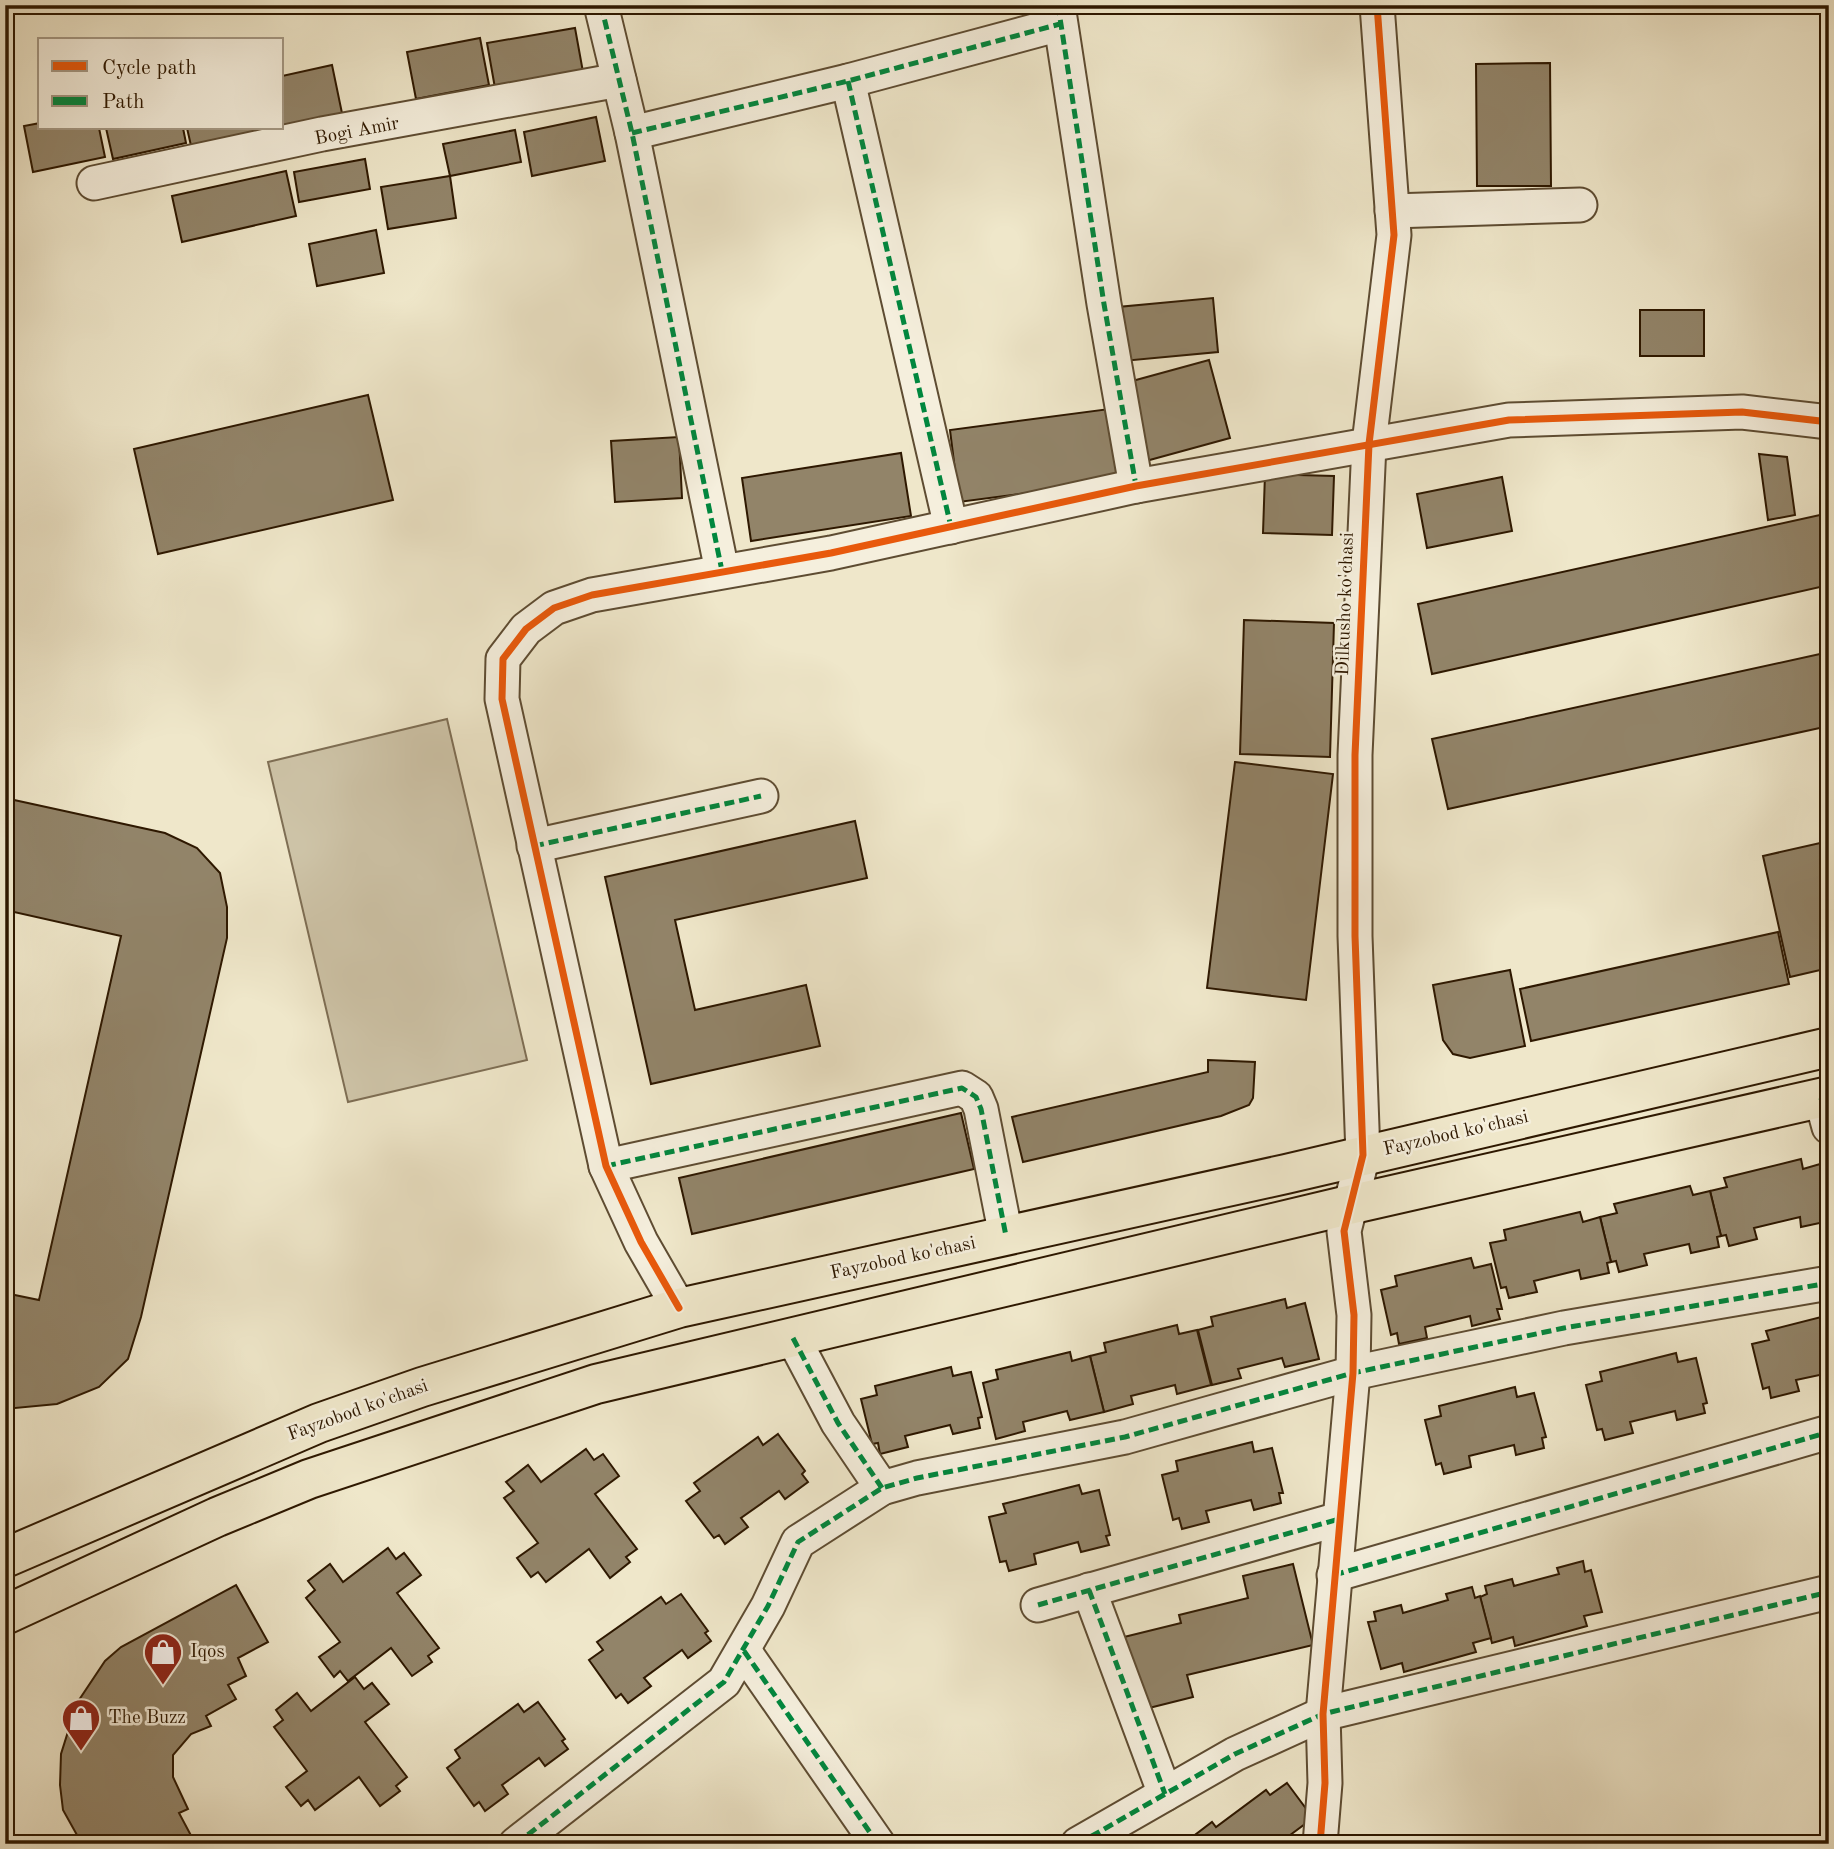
<svg xmlns="http://www.w3.org/2000/svg" width="1834" height="1849" font-family="'Old Standard TT',serif">
  <style>
    .green { fill: #cec4a8; stroke: #7e6e54; stroke-width: 2 }
    .building { fill: #928469; stroke: #2e1800; stroke-width: 2 }
    .lines { fill: none; stroke-linecap: round; stroke-linejoin: round }
    .minor-casing { stroke: #5e4c32; stroke-width: 37 }
    .major-casing { stroke: #2e1800; stroke-width: 42 }
    .minor { stroke: #f5efdd; stroke-width: 33 }
    .major { stroke: #efe7ca; stroke-width: 38 }
    .quiet { stroke: #00873e; stroke-width: 5; stroke-dasharray: 10 5; stroke-linecap: butt }
    .cycleway-casing { stroke: #f5efdd; stroke-width: 11 }
    .cycleway { stroke: #e8590c; stroke-width: 7 }
    .labels { text-anchor: middle; dominant-baseline: central; stroke-width: 5; stroke-linejoin: round; paint-order: stroke }
    .street-label { font-size: 19px; fill: #2e1800; stroke: #f5efdd }
    .poi-label { font-size: 19px; fill: #2e1800; stroke: #f5efdd; text-anchor: start }
  </style>
  <rect width="100%" height="100%" fill="#efe7ca"/>
  <filter id="stains"><feTurbulence type="fractalNoise" baseFrequency=".00286" numOctaves="4"/><feColorMatrix values="0 0 0 0 .2 0 0 0 0 .09 0 0 0 0 .02 0 0 0 .5 -.17"/></filter>
  <radialGradient id="worn" r=".72"><stop offset=".6" stop-color="#630" stop-opacity="0"/><stop offset="1" stop-color="#630" stop-opacity=".3"/></radialGradient>
  <path class="green" d="M447 719 527 1060 348 1102 268 762Z"/>
  <g class="building">
    <path d="M575 28 583 72 495 88 487 43Z"/>
    <path d="M480 38 489 85 416 99 407 52Z"/>
    <path d="M1550 63 1551 186H1477L1476 64Z"/>
    <path d="M332 65 343 118 192 150 187 128H282V76Z"/>
    <path d="M596 117 605 161 532 176 524 132Z"/>
    <path d="M40 123V128H99L105 157 33 172 24 126Z"/>
    <path d="M106 128H183L186 143 113 159Z"/>
    <path d="M515 130 521 162 450 176 443 144Z"/>
    <path d="M365 159 370 189 299 202 294 172Z"/>
    <path d="M286 171 296 216 182 242 172 196Z"/>
    <path d="M450 176 456 218 388 229 381 187Z"/>
    <path d="M376 230 384 273 317 286 309 244Z"/>
    <path d="M1213 298 1218 352 1123 361 1118 307Z"/>
    <rect x="1640" y="310" width="64" height="46"/>
    <path d="M1209 360 1230 438 1146 461 1125 383Z"/>
    <path d="M368 395 393 500 158 554 134 449Z"/>
    <path d="M1109 409 1119 481 959 502 950 430Z"/>
    <path d="M679 437 682 498 615 502 611 441Z"/>
    <path d="M901 453 911 516 751 541 742 478Z"/>
    <path d="M1759 454 1787 457 1795 515 1768 520Z"/>
    <path d="M1265 474 1334 476 1332 535 1263 533Z"/>
    <path d="M1502 477 1512 531 1427 548 1417 494Z"/>
    <path d="M1829 513V585L1432 674 1418 604Z"/>
    <path d="M1244 620 1334 623 1330 757 1240 754Z"/>
    <path d="M1829 652V726L1448 809 1432 739Z"/>
    <path d="M1235 762 1333 774 1306 1000 1207 988Z"/>
    <path d="M5 798 165 833 197 848 220 873 227 907V938L141 1317 128 1359 99 1387 57 1404 5 1409V1293L39 1300 121 936 5 910Z"/>
    <path d="M855 821 867 878 675 920 695 1010 806 985 820 1046 651 1084 605 877Z"/>
    <path d="M1829 841V968L1790 977 1763 856Z"/>
    <path d="M1778 932 1789 984 1531 1041 1520 989Z"/>
    <path d="M1510 970 1525 1046 1470 1058 1453 1054 1443 1040 1433 985Z"/>
    <path d="M1208 1060 1255 1062 1253 1098 1249 1105 1221 1116 1023 1162 1012 1117 1208 1072Z"/>
    <path d="M961 1113 974 1169 692 1234 679 1178Z"/>
    <path d="M1801 1159 1803 1169 1820 1164 1829 1201V1221L1801 1227 1800 1217 1754 1228 1757 1239 1729 1246 1726 1235 1721 1236 1710 1191 1727 1187 1724 1178Z"/>
    <path d="M1690 1186 1693 1195 1710 1191 1721 1236 1717 1237 1719 1247 1691 1253 1689 1244 1644 1254 1647 1265 1619 1272 1616 1261 1611 1262 1600 1217 1617 1213 1614 1204Z"/>
    <path d="M1580 1212 1583 1222 1600 1217 1611 1262 1607 1263 1609 1273 1581 1279 1579 1270 1534 1281 1537 1292 1509 1298 1506 1287 1501 1288 1490 1243 1506 1240 1504 1230Z"/>
    <path d="M1471 1258 1474 1268 1491 1264 1502 1309H1497L1500 1319 1472 1326 1470 1316 1425 1327 1427 1338 1399 1344 1397 1333 1391 1335 1381 1290 1397 1286 1395 1276Z"/>
    <path d="M1285 1299 1287 1308 1305 1303 1319 1359 1285 1367 1282 1358 1238 1369 1241 1378 1212 1385 1198 1330 1213 1326 1211 1317Z"/>
    <path d="M1829 1315V1373L1796 1380 1799 1391 1771 1398 1769 1387 1763 1389 1752 1344 1769 1340 1766 1331Z"/>
    <path d="M1177 1325 1179 1334 1197 1330 1211 1385 1177 1394 1175 1385 1131 1396 1133 1404 1104 1412 1090 1356 1106 1352 1104 1343Z"/>
    <path d="M1070 1352 1072 1361 1090 1356 1104 1412 1070 1420 1067 1411 1023 1422 1025 1431 996 1439 983 1383 998 1379 996 1370Z"/>
    <path d="M1676 1353 1678 1362 1696 1358 1707 1403 1703 1404 1705 1413 1677 1420 1675 1411 1630 1422 1633 1433 1605 1440 1602 1429 1597 1430 1586 1385 1602 1381 1600 1372Z"/>
    <path d="M951 1367 953 1376 971 1372 982 1417 978 1418 980 1428 953 1434 950 1425 905 1436 908 1447 880 1454 878 1443 872 1444 861 1399 877 1395 875 1386Z"/>
    <path d="M1515 1387 1517 1397 1534 1393 1546 1437 1542 1438 1544 1448 1516 1455 1514 1445 1469 1456 1471 1467 1444 1474 1441 1463 1436 1465 1425 1420 1441 1416 1439 1406Z"/>
    <path d="M778 1434 805 1471 802 1474 808 1482 785 1499 779 1491 741 1518 748 1527 725 1544 719 1535 714 1538 686 1501 700 1491 694 1483 758 1437 763 1445Z"/>
    <path d="M1252 1442 1254 1452 1272 1448 1283 1493H1279L1281 1503 1254 1510 1251 1500 1206 1511 1209 1522 1182 1529 1179 1518 1173 1520 1162 1475 1178 1471 1176 1461Z"/>
    <path d="M586 1449 594 1460 603 1454 619 1476 595 1494 637 1549 626 1557 630 1562 610 1578 589 1549 546 1582 538 1572 531 1577 517 1558 538 1543 504 1498 514 1491 506 1482 528 1465 541 1482Z"/>
    <path d="M1079 1485 1082 1494 1099 1490 1110 1535 1106 1536 1109 1545 1081 1552 1078 1542 1034 1554 1036 1564 1009 1571 1006 1561 1000 1562 989 1517 1006 1513 1003 1504Z"/>
    <path d="M388 1548 396 1559 404 1553 421 1575 397 1593 439 1648 428 1656 432 1662 412 1676 391 1648 348 1681 340 1671 334 1677 319 1657 340 1642 306 1598 315 1590 308 1581 330 1564 343 1582Z"/>
    <path d="M1583 1561 1585 1572 1591 1570 1602 1612 1584 1616 1587 1626 1515 1646 1513 1637 1492 1643 1480 1597 1487 1594 1485 1586 1512 1579 1514 1586 1559 1574 1557 1568Z"/>
    <path d="M1293 1564 1313 1645 1187 1675 1193 1697 1141 1710 1124 1637 1181 1623 1179 1615 1248 1598 1243 1576Z"/>
    <path d="M236 1585 268 1642 238 1658 246 1676 228 1685 236 1699 206 1716 211 1726 191 1734 173 1755V1777L188 1809 179 1813 195 1843 82 1844 63 1810 60 1785 61 1754 77 1703 105 1661 121 1647Z"/>
    <path d="M1472 1587 1475 1598 1480 1596 1491 1638 1473 1643 1476 1652 1404 1672 1402 1663 1381 1669 1368 1622 1376 1621 1374 1612 1401 1605 1403 1613 1448 1600 1446 1594Z"/>
    <path d="M681 1594 708 1631 705 1633 711 1641 688 1658 682 1650 644 1678 651 1686 628 1703 621 1694 616 1698 589 1660 603 1650 597 1642 661 1597 666 1604Z"/>
    <path d="M355 1677 364 1689 372 1683 389 1704 365 1722 407 1777 396 1786 400 1791 380 1806 359 1777 315 1810 308 1800 301 1806 286 1787 307 1771 274 1727 283 1720 276 1710 297 1693 311 1711Z"/>
    <path d="M538 1702 565 1739 562 1741 568 1749 545 1766 539 1758 502 1785 508 1794 485 1811 479 1802 474 1806 447 1768 460 1758 455 1750 518 1704 524 1712Z"/>
    <path d="M1287 1783 1313 1818 1278 1844H1183L1212 1822 1216 1827 1266 1790 1270 1795Z"/>
  </g>
  <g class="lines">
    <g class="minor-casing">
      <g id="minor">
        <path d="M601 5 632 133 722 571"/>
        <path d="M1058 5 1104 304 1136 486"/>
        <path d="M848 81 951 527"/>
        <path d="M632 133 848 81 1060 24"/>
        <path d="M94 183 322 134 619 80"/>
        <path d="M1392 211 1580 205"/>
        <path d="M534 846 761 796"/>
        <path d="M1821 1098 1829 1127"/>
        <path d="M606 1166 962 1088 976 1097 981 1109 1006 1236"/>
        <path d="M679 1308 641 1242 606 1166 502 699 503 659 526 629 554 608 592 595 831 553 1136 486 1509 420 1742 412 1829 422"/>
        <path d="M793 1338 838 1423 882 1488"/>
        <path d="M1334 1575 1829 1432"/>
        <path d="M1089 1590 1165 1794"/>
        <path d="M1038 1605 1339 1519"/>
        <path d="M744 1651 878 1844"/>
        <path d="M516 1844 724 1682 768 1606 798 1542 882 1488 917 1478 1125 1437 1353 1373 1564 1328 1829 1283"/>
        <path d="M1078 1844 1235 1754 1323 1714 1829 1592"/>
        <path d="M1320 1844 1325 1783 1323 1714 1353 1373 1354 1315 1344 1231 1363 1155 1355 936V755L1369 444 1394 235 1377 5"/>
      </g>
    </g>
    <g class="major-casing">
      <g id="major">
        <path d="M5 1558 319 1423 422 1387 679 1308 1286 1174 1829 1047"/>
        <path d="M5 1615 217 1517 309 1479 596 1384 1353 1204 1829 1096"/>
      </g>
    </g>
    <use href="#minor" class="minor"/>
    <use href="#major" class="major"/>
    <g class="quiet">
      <path d="M601 5 632 133 722 571"/>
      <path d="M1058 5 1104 304 1136 486"/>
      <path d="M848 81 951 527"/>
      <path d="M632 133 848 81 1060 24"/>
      <path d="M534 846 761 796"/>
      <path d="M1821 1098 1829 1127"/>
      <path d="M606 1166 962 1088 976 1097 981 1109 1006 1236"/>
      <path d="M793 1338 838 1423 882 1488"/>
      <path d="M1334 1575 1829 1432"/>
      <path d="M1089 1590 1165 1794"/>
      <path d="M1038 1605 1339 1519"/>
      <path d="M744 1651 878 1844"/>
      <path d="M516 1844 724 1682 768 1606 798 1542 882 1488 917 1478 1125 1437 1353 1373 1564 1328 1829 1283"/>
      <path d="M1078 1844 1235 1754 1323 1714 1829 1592"/>
    </g>
    <g class="cycleway-casing">
      <g id="cycleway">
        <path d="M679 1308 641 1242 606 1166 502 699 503 659 526 629 554 608 592 595 831 553 1136 486 1509 420 1742 412 1829 422"/>
        <path d="M1320 1844 1325 1783 1323 1714 1353 1373 1354 1315 1344 1231 1363 1155 1355 936V755L1369 444 1394 235 1377 5"/>
      </g>
    </g>
    <use href="#cycleway" class="cycleway"/>
  </g>
  <defs>
    <g id="shop-pin" transform="scale(2.0125)"><path d="M0 17L-7.5 6A9.5 9.5 0 1 1 7.5 6Z" fill="#8f2418" stroke="#f5efdd"/><path d="M-5-2.5h2.3a2.7 3.5 0 0 1 5.4 0H5L5.5 6h-11ZM-1.5-2.5h3a1.5 2.3 0 0 0-3 0Z" fill="#fff"/></g>
  </defs>
  <g fill-rule="evenodd">
    <use href="#shop-pin" x="163" y="1652"/>
    <use href="#shop-pin" x="81" y="1718"/>
  </g>
  <g class="labels">
    <g class="street-label">
      <text transform="translate(357 132) rotate(-11)">Bogi Amir</text>
      <text transform="translate(1346 604) rotate(-88)">Dilkusho ko'chasi</text>
      <text transform="translate(1456 1134) rotate(-13)">Fayzobod ko'chasi</text>
      <text transform="translate(903 1259) rotate(-12)">Fayzobod ko'chasi</text>
      <text transform="translate(358 1411) rotate(-20)">Fayzobod ko'chasi</text>
    </g>
    <g class="poi-label">
      <text x="190" y="1652">Iqos</text>
      <text x="108" y="1718">The Buzz</text>
    </g>
  </g>
  <rect width="1834" height="1849" fill="none" stroke="#efe7ca" stroke-width="28"/>
  <rect x="7" y="7" width="1820" height="1835" fill="none" stroke="#2e1800" stroke-width="3.5"/>
  <rect x="14" y="14" width="1806" height="1821" fill="none" stroke="#2e1800" stroke-width="2"/>
  <rect x="38" y="38" width="245" height="91" fill="#f5efdd" stroke="#a59985" stroke-width="2"/>
  <rect x="52" y="61" width="35" height="10" fill="#e8590c" stroke="#a59985" stroke-width="2"/>
  <text x="102" y="74" font-size="21" fill="#2e1800">Cycle path</text>
  <rect x="52" y="96" width="35" height="10" fill="#00873e" stroke="#a59985" stroke-width="2"/>
  <text x="102" y="108" font-size="21" fill="#2e1800">Path</text>
  <rect width="100%" height="100%" filter="url(#stains)"/>
  <rect width="100%" height="100%" fill="url(#worn)"/>
</svg>
